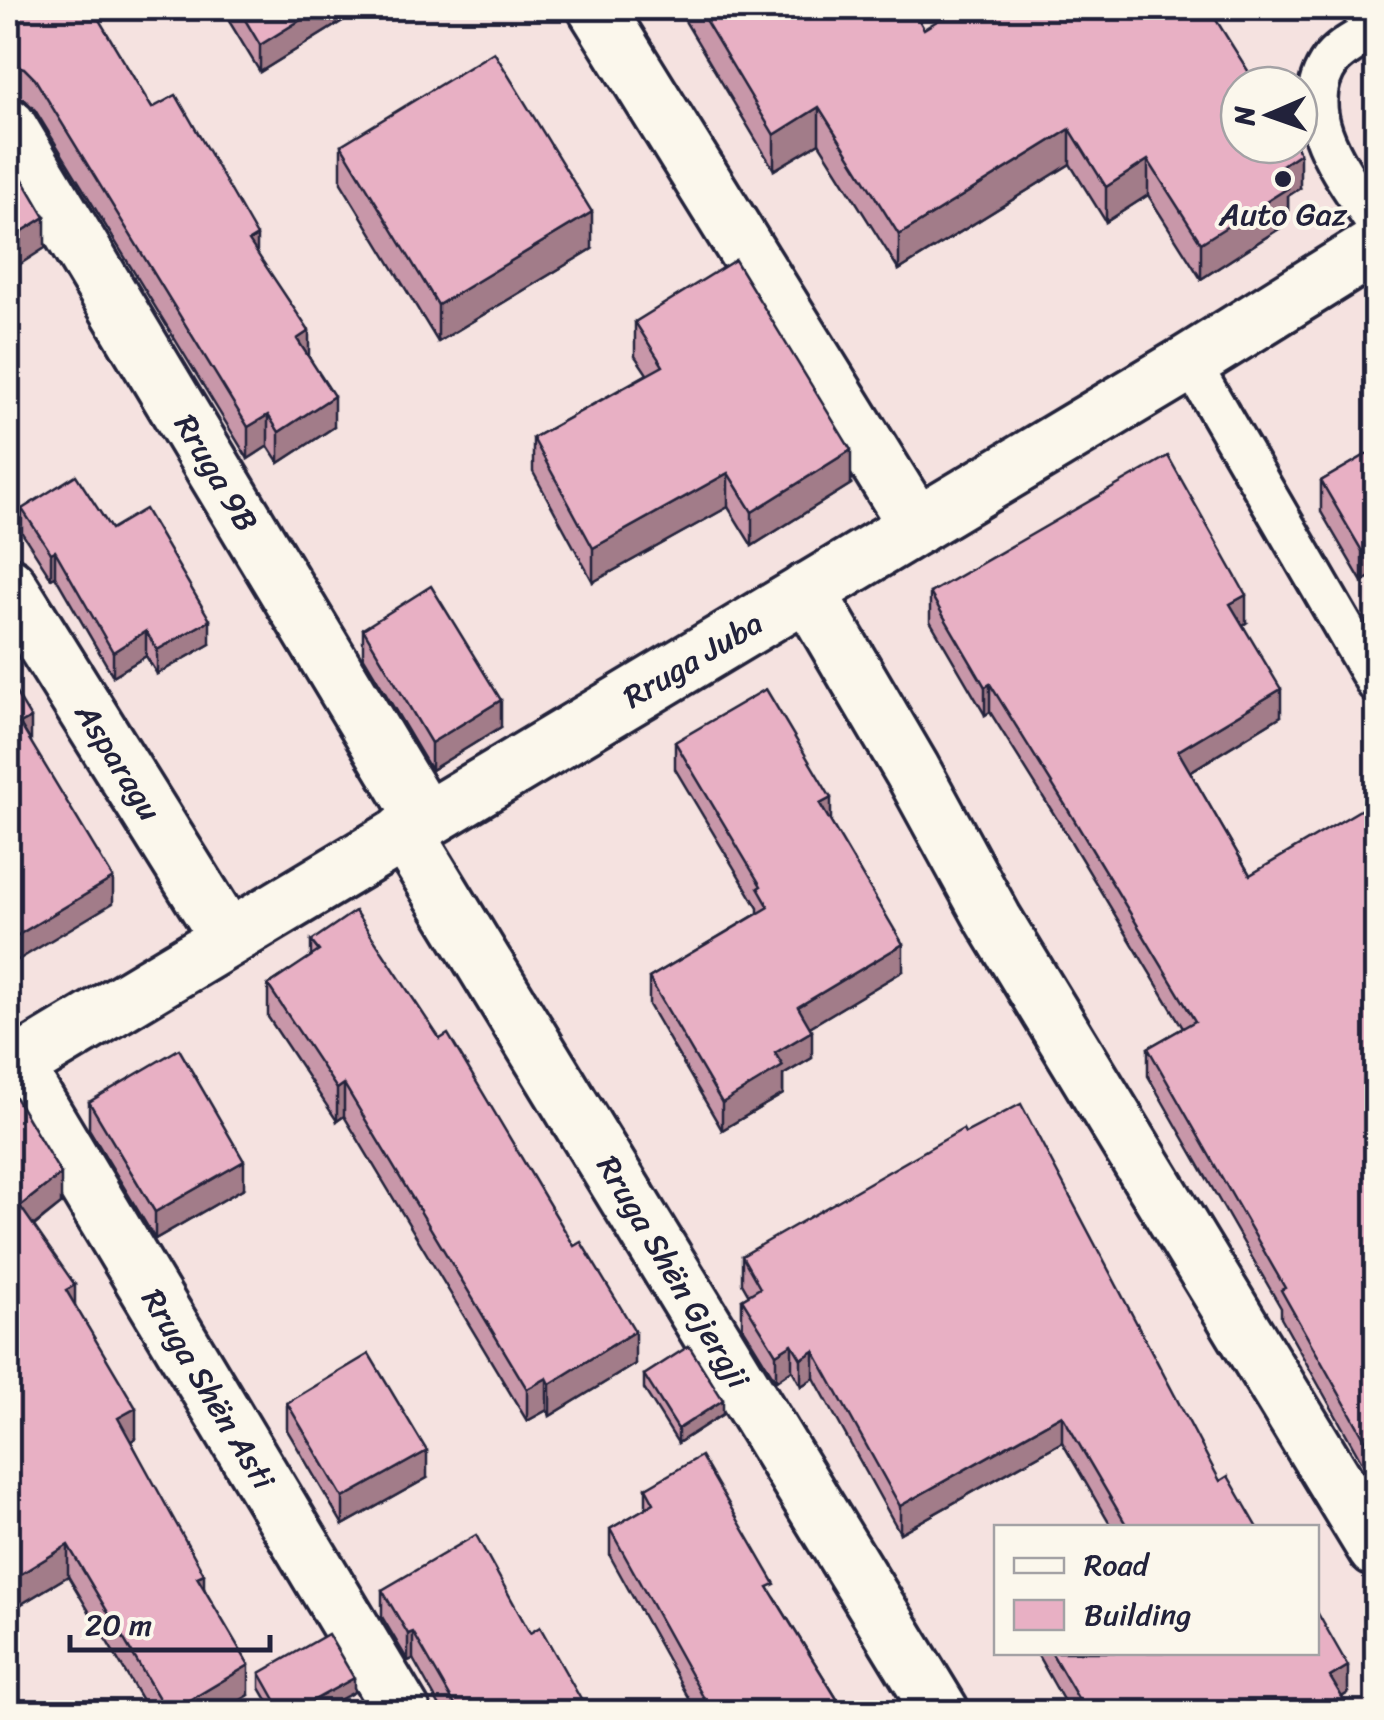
<svg xmlns="http://www.w3.org/2000/svg" width="1384" height="1720" font-family="Sriracha,sans-serif">
  <style>
    .lines { fill: none; stroke-linecap: round; stroke-linejoin: round }
    .service-casing { stroke: #22223b; stroke-width: 45 }
    .minor-casing { stroke: #22223b; stroke-width: 62 }
    .tertiary-casing { stroke: #22223b; stroke-width: 62 }
    .secondary-casing { stroke: #22223b; stroke-width: 62 }
    .service { stroke: #fbf7ec; stroke-width: 38 }
    .minor { stroke: #fbf7ec; stroke-width: 55 }
    .tertiary { stroke: #fbf7ec; stroke-width: 55 }
    .secondary { stroke: #fbf7ec; stroke-width: 55 }
    .wall { fill: #c897a9; stroke: #22223b; stroke-width: 2.5 }
    .shaded-wall { fill: #a27b89; stroke: #22223b; stroke-width: 2.5 }
    .building { fill: #e8b0c4; stroke: #22223b; stroke-width: 2.5 }
    .poi-dot { fill: #22223b; stroke: #fbf7ec; stroke-width: 4 }
    .labels { text-anchor: middle; dominant-baseline: central; stroke-width: 8; stroke-linejoin: round; paint-order: stroke }
    .poi-label { font-size: 32px; fill: #22223b; stroke: #fbf7ec }
    .street-label { font-size: 32px; fill: #22223b; stroke: #fbf7ec }
  </style>
  <rect width="100%" height="100%" fill="#f5e2e0"/>
  <filter id="ink" filterUnits="userSpaceOnUse"><feTurbulence type="fractalNoise" baseFrequency=".01" numOctaves="2"/><feDisplacementMap in="SourceGraphic" scale="20" xChannelSelector="R" yChannelSelector="G"/><feConvolveMatrix kernelMatrix="1 2 1 2 8 2 1 2 1" color-interpolation-filters="sRGB"/></filter>
  <g filter="url(#ink)">
    <g class="lines">
      <g class="service-casing">
        <g id="service">
          <path d="M1376 29C1361 38 1343 46 1331 60 1291 114 1348 180 1376 224"/>
          <path d="M1190 362 1376 683"/>
        </g>
      </g>
      <g class="minor-casing">
        <g id="minor">
          <path d="M596 8 917 526"/>
          <path d="M8 126 425 820"/>
          <path d="M8 585 228 938"/>
          <path d="M807 591 912 770 994 920 1376 1549"/>
          <path d="M404 832 941 1712"/>
          <path d="M15 1066 402 1712"/>
        </g>
      </g>
      <g class="tertiary-casing">
        <path id="tertiary" d="M8 1071 1190 362 1376 246"/>
      </g>
      <g class="secondary-casing">
        <path id="secondary" d="M1370 8 1376 18"/>
      </g>
      <use href="#service" class="service"/>
      <use href="#minor" class="minor"/>
      <use href="#tertiary" class="tertiary"/>
      <use href="#secondary" class="secondary"/>
    </g>
    <g class="wall">
      <path d="M8 8 152 108 257 253 309 357 334 427 279 463 268 446 248 459 35 110 24 99 8 95Z"/>
      <path d="M221 8H352V15L260 72Z"/>
      <path d="M685 8H912L924 29 1038 11 1300 188 1288 196V223L1201 279 1148 195 1106 222 1070 164 899 270 819 143 774 170 685 21Z"/>
      <path d="M341 145 592 249 438 342 341 183Z"/>
      <path d="M635 322 851 484 752 546 728 507 593 582 533 472V438L647 374 635 356Z"/>
      <path d="M1376 449 1362 582 1321 512V481Z"/>
      <path d="M22 509 111 529 210 644 157 674 146 656 113 676 55 576 51 578 22 533Z"/>
      <path d="M930 593 1246 623 1243 625 1281 716 1190 772 1250 875 1376 810V1487L1281 1318V1308L1148 1076V1048L1183 1028 1067 835 990 712 985 715 930 621Z"/>
      <path d="M363 629 501 727 431 770 363 656Z"/>
      <path d="M675 742 831 823 903 971 809 1027 812 1058 783 1075V1094L722 1130 649 1005V978L758 913V908L675 769Z"/>
      <path d="M311 941 635 1364 550 1416 547 1410 527 1421 344 1116 337 1121 268 1017V985L311 957Z"/>
      <path d="M8 1095 61 1204 34 1226 75 1306 136 1438 131 1441 204 1588 249 1695 221 1712H149L68 1576 8 1612Z"/>
      <path d="M89 1102 244 1188 155 1239 89 1129Z"/>
      <path d="M742 1256 1220 1481 1258 1528H1112L1062 1442 900 1533 814 1378 801 1386 792 1370 776 1381 742 1326V1299L749 1295 742 1283Z"/>
      <path d="M644 1375 723 1414 678 1443 644 1389Z"/>
      <path d="M287 1403 427 1478 343 1525 287 1430Z"/>
      <path d="M646 1488 775 1598 845 1712 696 1711 610 1556V1529L646 1508Z"/>
      <path d="M382 1590 530 1633 588 1712H443L413 1659 408 1661 382 1617Z"/>
      <path d="M1036 1652H1316L1348 1693 1342 1697 1351 1712H1070Z"/>
      <path d="M260 1673 354 1692 317 1712H274L260 1688Z"/>
    </g>
    <g class="shaded-wall">
      <path d="M320 8H352V15L260 72V45Z"/>
      <path d="M819 107V143L774 170V135Z"/>
      <path d="M1070 129V164L899 270V235Z"/>
      <path d="M1300 153V188L1288 196V223L1201 279V243L1276 169Z"/>
      <path d="M1148 160V195L1106 222V187Z"/>
      <path d="M592 212V249L438 342V305Z"/>
      <path d="M45 217V248L8 272V240Z"/>
      <path d="M257 236V268L249 241Z"/>
      <path d="M309 331V363L297 339Z"/>
      <path d="M334 396V427L279 463V432Z"/>
      <path d="M268 415V446L248 459V427Z"/>
      <path d="M851 450V484L752 546V512Z"/>
      <path d="M728 473V507L593 582V548Z"/>
      <path d="M1376 543V573L1362 582V551Z"/>
      <path d="M55 551V576L51 578V553Z"/>
      <path d="M1246 595V623L1230 632V604Z"/>
      <path d="M210 620V644L157 674V650Z"/>
      <path d="M146 631V656L113 676V652Z"/>
      <path d="M990 684V712L985 715V687Z"/>
      <path d="M1281 689V716L1178 779V751Z"/>
      <path d="M501 700V727L431 770V743Z"/>
      <path d="M31 718V742L20 724Z"/>
      <path d="M831 798V825L820 804Z"/>
      <path d="M113 878V903L8 966V941Z"/>
      <path d="M903 944V971L798 1034V1007Z"/>
      <path d="M812 1031V1058L783 1075V1094L722 1130V1103L775 1053Z"/>
      <path d="M344 1084V1116L337 1121V1089Z"/>
      <path d="M244 1161V1188L155 1239V1212Z"/>
      <path d="M61 1174V1204L20 1236V1206Z"/>
      <path d="M75 1285V1316L66 1290Z"/>
      <path d="M635 1331V1364L550 1416V1384Z"/>
      <path d="M792 1344V1370L776 1381V1354Z"/>
      <path d="M814 1351V1378L801 1386V1359Z"/>
      <path d="M547 1378V1410L527 1421V1389Z"/>
      <path d="M723 1400V1414L678 1443V1429Z"/>
      <path d="M136 1408V1438L118 1449V1418Z"/>
      <path d="M1062 1415V1442L900 1533V1506Z"/>
      <path d="M427 1451V1478L343 1525V1498Z"/>
      <path d="M68 1545V1576L8 1612V1582Z"/>
      <path d="M204 1574V1604L197 1577Z"/>
      <path d="M413 1632V1659L408 1661V1634Z"/>
      <path d="M249 1665V1695L221 1712H170Z"/>
      <path d="M1348 1666V1693L1330 1704V1677Z"/>
      <path d="M354 1678V1692L317 1712H292Z"/>
    </g>
    <g class="building">
      <path d="M8 8H92L152 108 176 95 257 236 249 241 309 331 297 339 334 396 279 432 268 415 248 427 35 79 24 68 8 64Z"/>
      <path d="M238 8H320L260 45Z"/>
      <path d="M698 8H912L924 29 958 8H1035L1038 11 1044 8H1203L1208 18 1213 15 1257 85H1239V145H1295L1300 153 1276 169 1288 188 1201 243 1148 160 1106 187 1070 129 899 235 819 107 774 135Z"/>
      <path d="M494 52 592 212 438 305 341 145Z"/>
      <path d="M8 154 45 217 8 240Z"/>
      <path d="M735 260 851 450 752 512 728 473 593 548 533 438 663 366 635 322Z"/>
      <path d="M1376 449V543L1362 551 1321 481Z"/>
      <path d="M1168 456 1246 595 1230 604 1281 689 1178 751 1250 875 1372 803 1376 810V1244L1372 1246 1376 1255V1459L1281 1290 1285 1288 1148 1048 1195 1021 1067 808 990 684 985 687 930 593Z"/>
      <path d="M76 475 111 529 145 509 210 620 157 650 146 631 113 652 55 551 51 553 22 509Z"/>
      <path d="M431 586 501 700 431 743 363 629Z"/>
      <path d="M8 680 31 718 20 724 113 878 8 941Z"/>
      <path d="M766 689 831 798 820 804 903 944 798 1007 812 1031 775 1053 783 1066 722 1103 649 978 769 907 758 888 761 886 675 742Z"/>
      <path d="M355 911 440 1039 448 1034 574 1246 581 1242 635 1331 550 1384 547 1378 527 1389 344 1084 337 1089 268 985 319 951 311 941Z"/>
      <path d="M179 1049 244 1161 155 1212 89 1102Z"/>
      <path d="M12 1092 61 1174 20 1206 75 1285 66 1290 136 1408 118 1418 204 1574 197 1577 249 1665 170 1712H167L68 1545 8 1582V1095Z"/>
      <path d="M1021 1104 1220 1481 1228 1476 1258 1528H1128L1062 1415 900 1506 814 1351 801 1359 792 1344 776 1354 742 1299 760 1288 742 1256 963 1129 965 1133Z"/>
      <path d="M689 1346 723 1400 678 1429 644 1375Z"/>
      <path d="M369 1354 427 1451 343 1498 287 1403Z"/>
      <path d="M701 1456 775 1584 768 1587 845 1712H692L707 1704 610 1529 654 1503 646 1488Z"/>
      <path d="M476 1535 530 1633 540 1627 588 1712H459L413 1632 408 1634 382 1590Z"/>
      <path d="M1316 1610 1348 1666 1330 1677 1351 1712H1086L1051 1652H1316Z"/>
      <path d="M328 1634 354 1678 292 1712H282L260 1673Z"/>
    </g>
  </g>
  <circle class="poi-dot" cx="1283" cy="179" r="10"/>
  <g class="labels">
    <g class="poi-label">
      <text x="1283" y="214">Auto Gaz</text>
    </g>
    <g class="street-label">
      <text transform="translate(216 473) rotate(59)">Rruga 9B</text>
      <text transform="translate(693 660) rotate(-31)">Rruga Juba</text>
      <text transform="translate(118 762) rotate(58)">Asparagu</text>
      <text transform="translate(673 1272) rotate(59)">Rruga Shën Gjergji</text>
      <text transform="translate(208 1389) rotate(59)">Rruga Shën Asti</text>
    </g>
  </g>
  <rect width="1384" height="1720" fill="none" stroke="#fbf7ec" stroke-width="40"/>
  <rect x="20" y="20" width="1344" height="1680" fill="none" stroke="#22223b" stroke-width="4" filter="url(#ink)"/>
  <rect x="994" y="1525" width="325" height="130" fill="#fbf7ec" stroke="#a4a2a5" stroke-width="2.5"/>
  <rect x="1014" y="1558" width="50" height="15" fill="#fbf7ec" stroke="#a4a2a5" stroke-width="2.5"/>
  <text x="1084" y="1575" font-size="30" fill="#22223b">Road</text>
  <rect x="1014" y="1600" width="50" height="30" fill="#e8b0c4" stroke="#a4a2a5" stroke-width="2.5"/>
  <text x="1084" y="1625" font-size="30" fill="#22223b">Building</text>
  <g transform="translate(1269 115) rotate(268)"><circle r="48" fill="#fbf7ec" stroke="#a4a2a5" stroke-width="2.5"/>
  <path d="M0-8L18 38L0 25L-18 38Z" fill="#22223b"/>
  <text y="-15" font-size="28" font-weight="bold" text-anchor="middle" fill="#22223b">N</text>
  </g>
  <path d="M70 1635v15h200v-15" fill="none" stroke="#22223b" stroke-width="5"/>
  <text x="85" y="1635" font-size="30" fill="#22223b" stroke="#fbf7ec" stroke-width="8" paint-order="stroke">20 m</text>
</svg>
